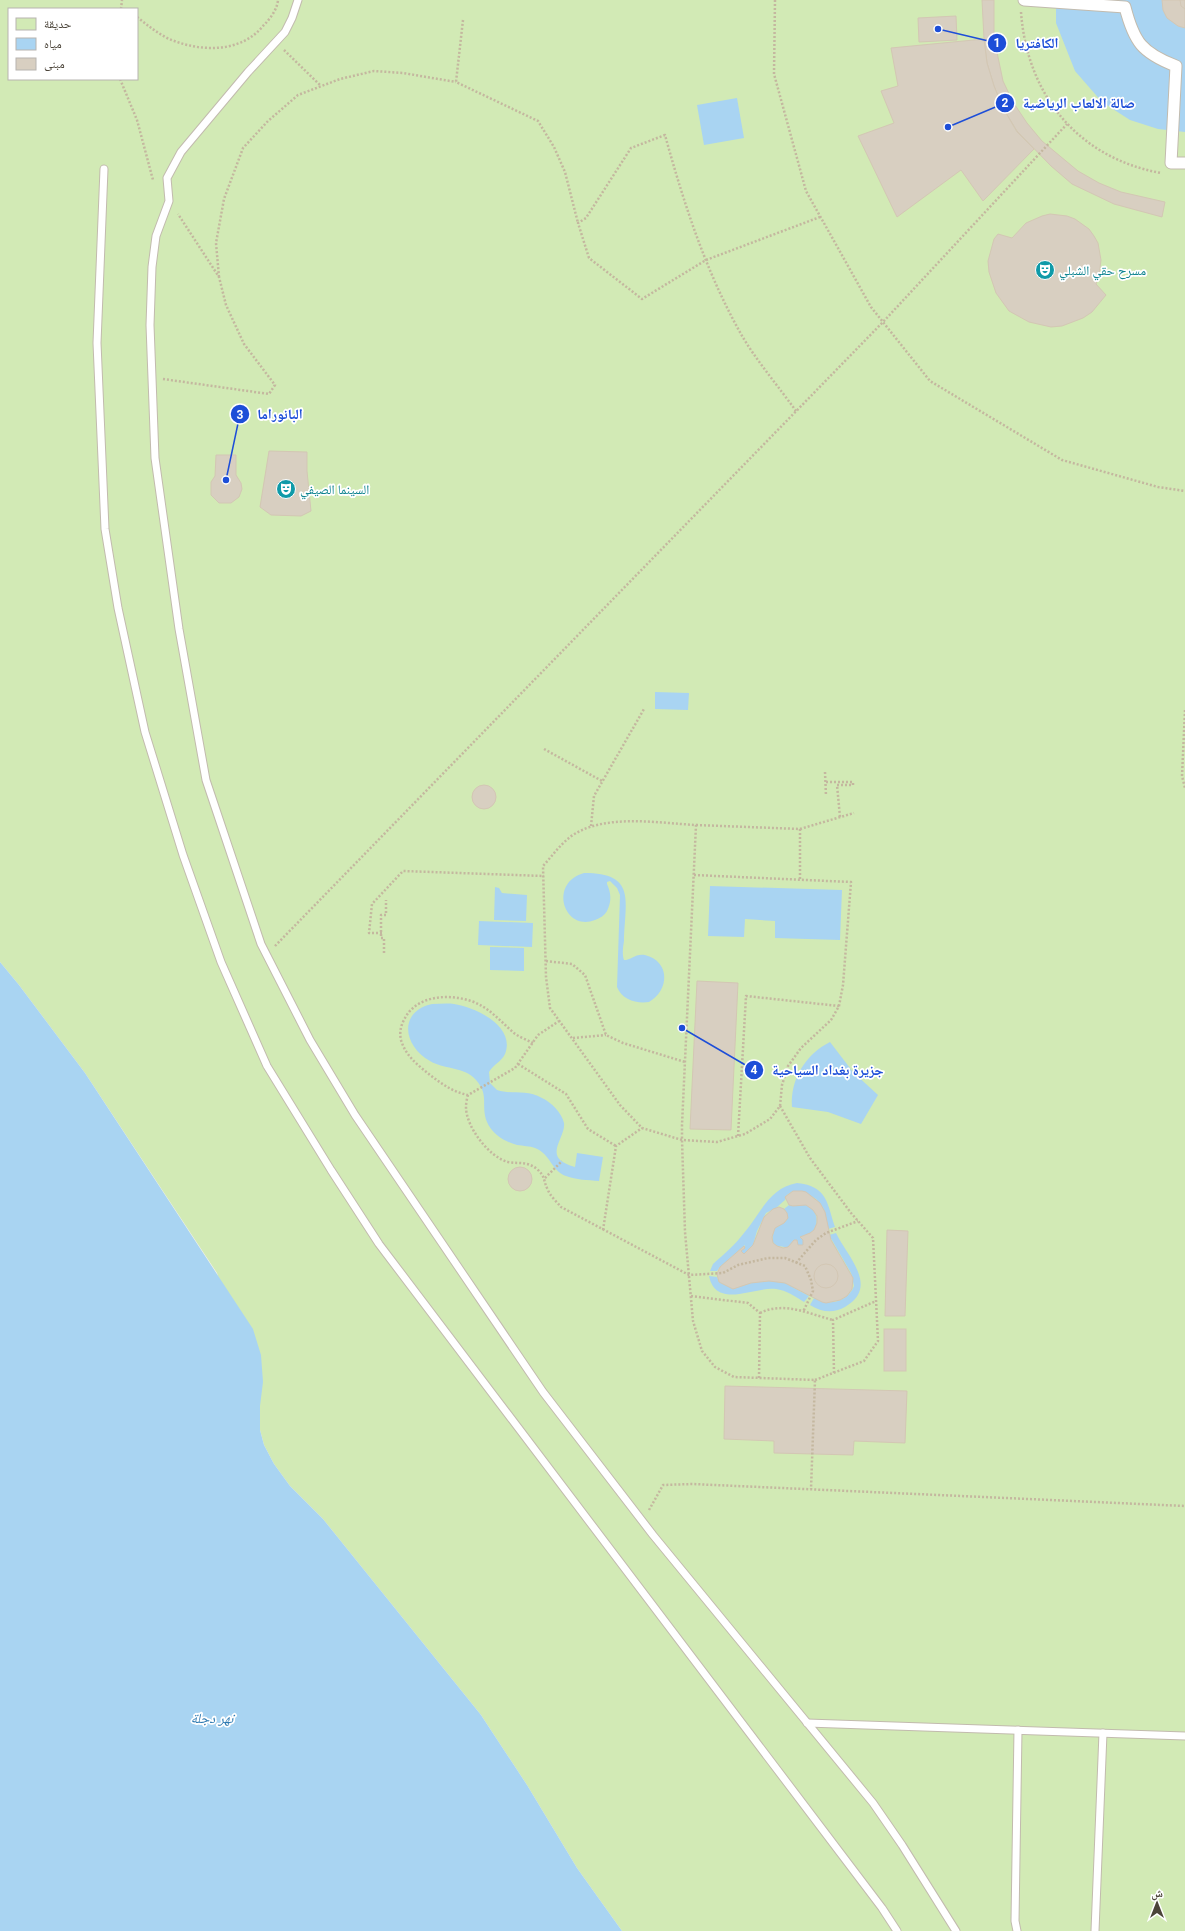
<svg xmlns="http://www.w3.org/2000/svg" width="1185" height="1931" font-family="Roboto,'Noto Naskh Arabic',sans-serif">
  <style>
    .green { fill: #d2eab5; fill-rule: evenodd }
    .water { fill: #a9d4f2 }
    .building { fill: #d8cfc1; stroke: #d3c7b4 }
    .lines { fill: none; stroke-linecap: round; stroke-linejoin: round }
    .service-casing { stroke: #c2bbae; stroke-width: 9 }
    .pedestrian-casing { stroke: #c2bbae; stroke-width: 13 }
    .path { stroke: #c4b79f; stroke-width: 2.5; stroke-dasharray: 2 2; stroke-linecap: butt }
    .service { stroke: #fff; stroke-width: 7 }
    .pedestrian { stroke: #fff; stroke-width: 11 }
    .labels { text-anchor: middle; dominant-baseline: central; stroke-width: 3.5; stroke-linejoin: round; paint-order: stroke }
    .culture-label { font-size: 13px; fill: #0d838f; stroke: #fff; text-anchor: start }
    .water-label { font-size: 14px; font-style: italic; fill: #2e7ab2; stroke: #fff }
    .leader { fill: none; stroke: #1d4ed8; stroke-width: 1.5 }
    .callout-dot { fill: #1d4ed8; stroke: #fff; stroke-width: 1.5 }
    .mark-label { font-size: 12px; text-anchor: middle; font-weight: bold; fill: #fff }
    .callout-label { font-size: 14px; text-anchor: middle; font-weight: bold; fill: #1d4ed8; stroke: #fff; stroke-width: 3.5; stroke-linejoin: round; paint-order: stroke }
  </style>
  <rect width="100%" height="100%" fill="#f6f3ec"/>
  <path class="green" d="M0 0H1185V1931H622L577 1868 527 1785 481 1715 323 1519 290 1486 274 1464 264 1445 260 1430V1406L217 1273 85 1073 19 985 0 962ZM9 9H137V79H9Z"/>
  <g class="water">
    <path d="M1056 0H1185V132L1158 129 1130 120 1102 102 1075 71 1056 23Z"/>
    <path d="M737 98 744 138 704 145 697 105Z"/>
    <path d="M655 692 689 693 688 710 655 709Z"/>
    <path d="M584 873C637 873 625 901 624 941 623 947 622 954 624 960 631 960 636 953 645 955 670 961 670 990 649 1002 637 1004 622 1000 617 987L620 895 617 888 610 881 607 882V884C611 893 612 901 607 911 604 916 600 918 595 920 564 932 548 883 584 873Z"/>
    <path d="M710 886 842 890 840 940 775 938V921L745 919 744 937 708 936Z"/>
    <path d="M495 887 499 888 502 893 527 895 526 921 494 920Z"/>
    <path d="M479 921 533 923 532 947 478 945Z"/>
    <path d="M490 947 524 948V971L490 970Z"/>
    <path d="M0 962 19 985 85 1073 253 1329 261 1355 263 1382 260 1406V1430L264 1445 274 1464 290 1486 323 1519 481 1715 527 1785 577 1868 622 1931H0Z"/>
    <path d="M432 1004C439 1004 447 1003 454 1004 475 1007 516 1026 505 1054 502 1061 493 1065 489 1072L490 1083 497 1090C513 1095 526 1089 542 1098 551 1102 562 1113 564 1123 566 1139 540 1158 575 1167L577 1153 603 1157 599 1181C588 1180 576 1180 566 1176 551 1171 551 1154 535 1148 530 1146 523 1146 517 1145 505 1142 492 1134 487 1122 480 1104 491 1094 473 1077 462 1067 443 1069 430 1061 404 1047 397 1012 432 1004Z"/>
    <path d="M830 1042 853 1072 878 1095 861 1124 828 1112 792 1107C790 1079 806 1054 830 1042Z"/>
    <path d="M797 1183C828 1186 827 1204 835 1227L828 1229 823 1208 816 1199 802 1191H793L787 1195 785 1200 776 1208 766 1213 757 1231 753 1245 744 1254 741 1251 745 1248V1245L720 1267 717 1271H710L713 1264C724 1254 735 1245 744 1233 761 1213 769 1188 797 1183Z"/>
    <path d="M789 1205C795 1207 799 1204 805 1205 816 1207 820 1221 814 1230 810 1235 805 1235 800 1237L803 1240V1245C799 1247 795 1246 791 1247 774 1248 769 1244 775 1228L784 1223 788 1218 787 1213 784 1209Z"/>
    <path d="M836 1233C847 1256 880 1287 845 1307 832 1314 822 1312 810 1305L814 1298C828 1306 847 1303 854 1286L851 1273 829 1235Z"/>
    <path d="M709 1276 717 1277 719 1282 733 1289 751 1283 769 1281 785 1283 809 1296 804 1302C796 1297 786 1290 776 1289 755 1286 716 1310 709 1276Z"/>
  </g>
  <g class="building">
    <path d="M982 0H994V38L1003 81 1013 102 1027 123 1042 141 1078 171 1099 183 1121 192 1165 202 1162 217 1114 204 1072 184 1051 166 1017 131 1003 108 994 86 987 63 984 39Z"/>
    <path d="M1162 0H1185V28L1178 26 1167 18 1163 10Z"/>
    <path d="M1180 0H1185V9L1181 6Z"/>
    <path d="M956 16 957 40 919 42 918 18Z"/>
    <path d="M984 39 987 63 994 86 1003 108 1017 132 1034 149 983 201 961 170 897 217 858 136 894 123 881 91 898 86 891 48Z"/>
    <path d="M1050 214 1067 216 1075 219 1089 229 1094 236 1098 243 1101 260 1099 276 1096 284 1106 295 1092 312 1083 318 1062 326 1051 327 1029 322 1009 311 996 293 989 272 988 261 994 239 998 234 1012 238 1026 223 1042 216Z"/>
    <path d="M269 451 307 452V471L311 511 301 516 271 515 260 507Z"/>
    <path d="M216 455H236V475L241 483 242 489 239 497 231 503H219L211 495V482L215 476Z"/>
    <circle cx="484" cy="797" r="12"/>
    <path d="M697 981 738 983 731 1130 690 1129Z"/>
    <circle cx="520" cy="1179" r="12"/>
    <path d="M793 1191H802L806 1192 820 1203 825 1212 831 1240 853 1278 852 1289 847 1296 840 1300 826 1303 822 1302 785 1283 769 1281 751 1283 733 1289 719 1282 717 1274 720 1267 744 1246 745 1248 741 1251 744 1254 753 1245 764 1217 773 1209 779 1207 784 1209 787 1213 788 1218 784 1223 775 1228 772 1237 773 1243 777 1246 783 1248 788 1247 794 1240H797L798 1245H803V1240L800 1237 810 1233 814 1230 817 1223V1216L813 1210 806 1205 793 1206 789 1205 785 1197Z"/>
    <path d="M887 1230 908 1231 905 1316H885Z"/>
    <circle cx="826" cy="1276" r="12"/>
    <rect x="884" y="1329" width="22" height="42"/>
    <path d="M725 1386 907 1391 905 1443 854 1441 853 1455 774 1453V1441L724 1439Z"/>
  </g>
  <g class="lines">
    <g class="service-casing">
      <g id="service">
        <path d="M298 0 292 18 285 32 248 72 181 152 167 178 169 201 156 236 152 267 150 325 155 458 179 629 206 780 261 944 310 1040 355 1115 543 1392 653 1535 873 1803 902 1845 956 1931"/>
        <path d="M104 169 97 343 105 529 118 608 145 732 183 855 221 962 267 1066 331 1170 379 1244 882 1908 897 1931"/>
        <path d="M807 1723 1185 1736"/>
        <path d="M1017 1931 1015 1921 1018 1730"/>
        <path d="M1095 1931 1103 1733"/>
      </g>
    </g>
    <g class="pedestrian-casing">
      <path id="pedestrian" d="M1024 0 1125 7C1134 42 1142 53 1176 66L1171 163H1185"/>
    </g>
    <g class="path">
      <path d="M775 0 774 74 806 191 871 307 930 381 1062 460 1158 487 1185 491"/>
      <path d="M121 9 122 0"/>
      <path d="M1021 12C1027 95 1078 158 1161 173"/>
      <path d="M137 17C147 25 156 32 167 38 198 52 240 54 263 26 270 19 277 10 278 0"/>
      <path d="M463 20 456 82 538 121 554 147 565 172 578 223"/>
      <path d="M284 50 321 86"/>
      <path d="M120 79 137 120 153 180"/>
      <path d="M219 277 216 243 224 199 243 148 268 121 298 95 340 79 374 71 403 73 456 82"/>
      <path d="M163 379 269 394 275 385 244 344 226 305 219 277 178 214"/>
      <path d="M796 411C779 387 755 359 741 334 706 272 684 204 665 135L631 148 586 218 578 223 589 258 642 299 706 260 820 217"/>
      <path d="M1185 710 1182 776 1185 788"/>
      <path d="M544 749 602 781"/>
      <path d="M825 772 826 796"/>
      <path d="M826 782H853V785H837L840 817"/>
      <path d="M696 825 800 829V879"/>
      <path d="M591 826 594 796 644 709"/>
      <path d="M800 829 854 813"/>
      <path d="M694 875 851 882 843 985 839 1006 831 1020 801 1048 788 1066 782 1085 780 1106 770 1119 745 1134 717 1142 682 1140 642 1128 620 1105 550 1008 546 977 543 866C552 856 560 845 570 837 603 813 657 823 696 825L682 1125V1140L685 1232 693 1321 702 1351 715 1367 734 1377 815 1380 811 1489"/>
      <path d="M382 933H369L372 904 403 871 544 876"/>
      <path d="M275 946 883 322 1067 124"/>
      <path d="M384 953V938H381V915H386V900"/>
      <path d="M546 961 572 964 585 975 606 1035 623 1043 685 1062"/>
      <path d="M573 1038 606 1035"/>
      <path d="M533 1043C527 1040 519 1037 514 1033 500 1021 489 1007 471 1001 447 993 415 996 404 1020 400 1027 399 1036 402 1043 407 1057 419 1066 430 1075 442 1084 453 1092 468 1095L515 1068 538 1035 559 1021"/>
      <path d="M518 1064 566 1094 588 1129 616 1146"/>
      <path d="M468 1095C467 1098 466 1103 466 1107 466 1127 489 1157 508 1162 519 1164 527 1161 537 1169 546 1177 543 1181 548 1190 550 1196 557 1202 561 1207L689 1275 723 1273 738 1265 768 1258H785L805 1266 811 1280 813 1291 803 1312"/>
      <path d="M780 1106 810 1158 851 1213 873 1238 878 1341 864 1361 815 1380"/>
      <path d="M738 1136 746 996 839 1006"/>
      <path d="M545 1178 562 1161"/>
      <path d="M603 1230 616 1146 642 1128"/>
      <path d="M796 1263 816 1240 826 1233 858 1221"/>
      <path d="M691 1296 748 1303 760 1313 759 1378"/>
      <path d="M760 1313C784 1301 809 1314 833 1320"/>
      <path d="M834 1373 833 1320 876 1301"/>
      <path d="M649 1510 663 1485 692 1484 1185 1506"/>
    </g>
    <use href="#service" class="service"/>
    <use href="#pedestrian" class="pedestrian"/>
  </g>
  <defs>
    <g id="theatre-disc" transform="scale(1)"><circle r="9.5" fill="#0f9aa8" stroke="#fff"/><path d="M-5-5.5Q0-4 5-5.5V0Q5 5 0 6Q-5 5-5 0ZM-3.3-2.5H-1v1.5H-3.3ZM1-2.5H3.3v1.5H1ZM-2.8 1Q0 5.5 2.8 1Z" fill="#fff"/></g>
  </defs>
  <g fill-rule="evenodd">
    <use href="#theatre-disc" x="1045" y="270"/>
    <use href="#theatre-disc" x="286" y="489"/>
  </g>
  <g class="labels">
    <g class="culture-label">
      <text x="1059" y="270">مسرح حقي الشبلي</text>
      <text x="300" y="489">السينما الصيفي</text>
    </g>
    <g class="water-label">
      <text x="212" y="1718">نهر دجلة</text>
    </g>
  </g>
  <path class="leader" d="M938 29L997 43M948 127L1005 103M226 480L240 414M682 1028L754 1070"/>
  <g class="callout-dot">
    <circle cx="938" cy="29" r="4"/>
    <circle cx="948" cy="127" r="4"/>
    <circle cx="226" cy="480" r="4"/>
    <circle cx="682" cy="1028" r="4"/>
    <circle cx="997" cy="43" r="10"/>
    <circle cx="1005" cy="103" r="10"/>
    <circle cx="240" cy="414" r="10"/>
    <circle cx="754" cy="1070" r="10"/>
  </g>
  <g class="mark-label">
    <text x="997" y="47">1</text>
    <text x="1005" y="107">2</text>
    <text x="240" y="419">3</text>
    <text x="754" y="1074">4</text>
  </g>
  <g class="callout-label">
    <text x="1037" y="48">الكافتريا</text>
    <text x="1079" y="108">صالة الالعاب الرياضية</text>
    <text x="280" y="419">البانوراما</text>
    <text x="828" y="1075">جزيرة بغداد السياحية</text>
  </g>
  <rect x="8" y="8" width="130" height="72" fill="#ffffff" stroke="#b7b4b0"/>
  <rect x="16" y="18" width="20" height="12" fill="#d2eab5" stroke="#b7b4b0"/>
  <text x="44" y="28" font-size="12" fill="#4b4439">حديقة</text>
  <rect x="16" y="38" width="20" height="12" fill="#a9d4f2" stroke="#b7b4b0"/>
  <text x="44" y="48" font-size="12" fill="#4b4439">مياه</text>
  <rect x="16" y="58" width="20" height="12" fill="#d8cfc1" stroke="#b7b4b0"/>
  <text x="44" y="68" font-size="12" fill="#4b4439">مبنى</text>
  <g transform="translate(1157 1903)" stroke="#ffffff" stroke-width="3" paint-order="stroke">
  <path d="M0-3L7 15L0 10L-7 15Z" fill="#4b4439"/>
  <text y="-6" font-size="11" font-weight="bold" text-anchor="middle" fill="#4b4439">ش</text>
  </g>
</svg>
